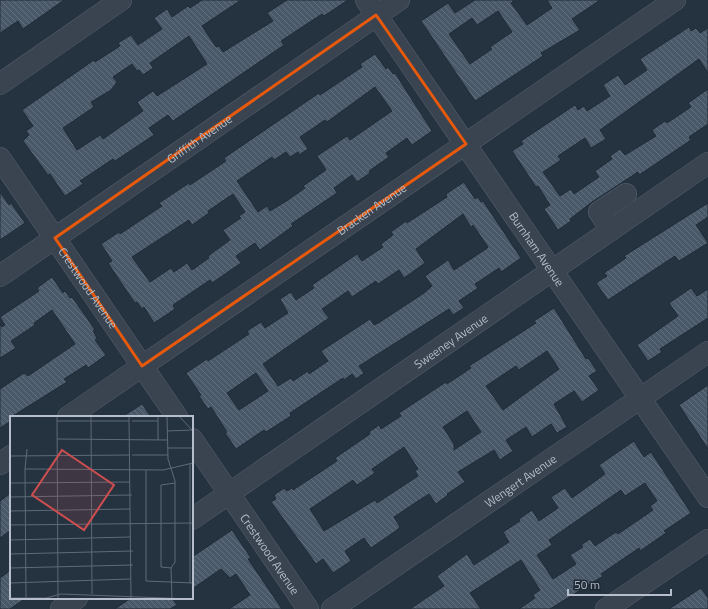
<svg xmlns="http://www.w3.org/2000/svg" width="708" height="609" font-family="'Titillium Web',sans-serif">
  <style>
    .building { fill: url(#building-back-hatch); stroke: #202b37; fill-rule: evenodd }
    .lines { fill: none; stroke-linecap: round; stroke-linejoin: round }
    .minor-casing { stroke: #57616d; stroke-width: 22 }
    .minor { stroke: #394450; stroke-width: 21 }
    .marked { fill: none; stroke: #e8590c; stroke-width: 3; stroke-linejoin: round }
    .labels { text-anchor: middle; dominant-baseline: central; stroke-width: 4; stroke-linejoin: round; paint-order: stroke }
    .street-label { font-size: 12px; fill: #b5beca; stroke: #1e2935 }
    .inset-road { fill: none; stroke: #5f6a77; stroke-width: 1 }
    .view { fill: #ce4e50; fill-opacity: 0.15; stroke: #ce4e50; stroke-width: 2 }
    .inset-edge { fill: none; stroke: #b5beca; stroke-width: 2 }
  </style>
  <defs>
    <pattern id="building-back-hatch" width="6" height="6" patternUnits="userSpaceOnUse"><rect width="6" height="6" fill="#4a5969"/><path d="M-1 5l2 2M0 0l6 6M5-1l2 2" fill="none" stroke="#626f7d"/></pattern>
  </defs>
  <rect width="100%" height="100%" fill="#253240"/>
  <g class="building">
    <path d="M0 0H64L23 29 18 21 0 33Z"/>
    <path d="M202 0H241L202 26 216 47 219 46 223 52 273 21 267 13 287 0H348L324 16 322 14 281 41 284 45 173 121 168 115 149 128 154 135 115 161 113 159 80 181 83 184 65 196 50 174 48 175 23 141 29 135 26 131 33 126 22 110 94 60 95 62 120 46 118 43 131 35 138 45 162 29 154 18 167 9 172 17 188 6 190 8ZM189 36 207 64 157 96 153 91 137 102 143 111 103 139 100 135 77 150 63 128 94 107 91 102 111 90 117 82 113 77 132 64 137 71 139 70 143 75 153 68 150 63Z"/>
    <path d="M475 0H514L511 3 527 25 552 8 547 0H600L572 19 580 30 541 53 543 56 475 101 421 21 448 3 455 13ZM498 11 512 32 490 47 492 49 470 64 449 34 472 18 477 25Z"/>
    <path d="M689 27 691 31 696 28 700 33 708 28V73L699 59 600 130 606 139 591 148 585 138 558 156 561 160 543 172 560 196 571 189 574 194 599 177 595 171 612 159 610 156 620 149 625 155 656 136 652 130 665 121 667 123 691 107 688 103 708 89V124L689 137 691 140 639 175 638 172 592 202 570 219 571 221 558 230 544 209 550 205 538 186 536 187 512 151 523 144 521 141 575 105 578 110 584 106 587 111 610 96 603 85 618 75 625 85 647 70 640 59Z"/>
    <path d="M375 54 386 69 388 67 393 74 395 73 432 131 412 145 407 138 386 153 389 157 369 171 370 173 357 182 352 175 334 188 337 193 291 224 293 226 260 250 255 243 236 256 241 263 212 283 210 280 173 305 175 309 154 323 144 307 142 309 137 302 135 303 120 281 108 263 112 261 101 244 119 232 120 234 162 206 159 203 189 183 190 185 226 161 224 158 319 93 320 95 362 67 360 64ZM375 87 392 111 350 140 347 136 317 156 326 170 303 186 305 188 288 200 270 211 267 206 258 212 237 181 272 157 274 160 286 152 290 157 298 152 299 155 308 149 300 137 325 120 327 122ZM233 194 245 212 239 216 241 218 223 230 230 240 208 256 209 258 192 270 187 263 174 272 171 268 150 282 132 257 189 220 192 225 209 213 208 211Z"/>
    <path d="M464 182 475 199 478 197 481 202 483 201 521 258 501 272 499 268 475 284 478 288 459 301 464 308 453 315 449 309 359 366 364 373 356 379 352 374 344 380 343 378 290 413 291 416 266 432 264 430 236 449 225 433 227 432 211 407 208 409 199 396 201 395 186 373 207 359 208 361 249 334 247 331 261 322 265 328 288 313 280 299 291 292 296 300 314 288 312 285 357 254 362 261 383 247 381 244 393 235 391 232 406 221 407 223 447 197 446 194ZM463 214 471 227 473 225 488 247 486 249 454 270 448 260 425 276 432 286 424 293 380 322 374 325 370 319 321 351 328 361 309 374 308 371 293 381 291 378 278 386 263 364 329 318 322 309 348 291 352 297 376 281 378 284 399 270 404 278 425 263 416 249ZM256 373 268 391 239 410 227 393Z"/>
    <path d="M0 192 9 205 11 203 25 223 0 240Z"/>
    <path d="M708 203V217L696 225 708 243 679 261 675 256 608 300 596 283 607 276 604 273 626 258 624 256Z"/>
    <path d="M52 277 63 293 65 291 70 298 72 297 87 318 95 330 93 331 97 338 95 340 106 355 88 368 86 365 64 379 67 382 11 417V421L0 428V389L24 373 28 376 75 344 52 310 34 323 35 325 11 341 16 348 0 358V324L2 327 5 325 0 317 39 291 37 288Z"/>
    <path d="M691 288 697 296 708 289V318L660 349 662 352 648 361 637 345 678 316 669 303Z"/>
    <path d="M554 308 586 359 588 358 597 371 589 376 599 390 582 402 574 391 554 404 567 427 557 433 551 424 532 437 526 427 506 440 513 451 500 460 494 450 458 472 465 482 447 494 448 495 436 504 429 494 418 501 394 517 400 527 397 530 371 548 364 538 345 551 351 561 333 573 323 559 316 564 271 502 276 499 274 495 284 488 287 491 292 488 293 490 337 461 335 458 370 434 369 432 379 425 381 429 401 416 399 413 446 382 447 384 471 368 469 366 536 323 534 321ZM547 351 559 369 503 410 486 386 516 366 519 370ZM467 411 481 432 454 450V444L443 427ZM404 447 418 469 415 471 418 476 377 503 375 500 324 531 310 509 353 480 357 485 375 473 372 469Z"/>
    <path d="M708 385V449L679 405Z"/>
    <path d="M142 404 151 417H122Z"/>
    <path d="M634 441 644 457 651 452 691 513 664 531 666 533 640 551 639 548 601 574 603 576 550 609H519L535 598 533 595 540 590 521 560 470 593 481 609H410L444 586 437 576 467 554 474 565 509 542 503 532 520 521 519 519 532 510 539 521 558 508 551 497 565 488 572 498 605 474 599 465ZM645 483 657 501 650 506 653 510 618 534 616 532 595 546 590 539 581 545 583 547 570 555 576 564 553 579 537 555 552 545 549 540 621 490 625 496Z"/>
    <path d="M11 493V530L0 538V501Z"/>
    <path d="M232 530 251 558 248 559 282 609H229L250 595 236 574 230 578 221 569 192 589V557Z"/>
    <path d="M11 570V598H26L10 609H0V578Z"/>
    <path d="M701 588 708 598V609H669Z"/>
    <path d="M131 598H172L177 605 170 609H115Z"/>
  </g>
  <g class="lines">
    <g class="minor-casing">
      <g id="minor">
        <path id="s1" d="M366 0 708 497"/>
        <path d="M0 84 121 0"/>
        <path id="s2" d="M0 158 177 417"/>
        <path d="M611 230 599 212 626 194"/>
        <path id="s3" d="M0 276 399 0"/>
        <path id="s4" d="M68 417 675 0"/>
        <path id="s5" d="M192 439 308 609"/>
        <path d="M0 464 11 456"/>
        <path id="s6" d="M192 519 708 163"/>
        <path d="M61 609 77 598"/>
        <path id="s7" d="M332 609 708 352"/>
        <path d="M606 609 708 540"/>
      </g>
    </g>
    <use href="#minor" class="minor"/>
  </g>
  <path class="marked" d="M376 15 466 144 142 366 55 238Z"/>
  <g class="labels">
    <g class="street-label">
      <text stroke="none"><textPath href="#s3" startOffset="242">Griffith Avenue</textPath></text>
      <text stroke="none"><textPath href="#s4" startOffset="368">Bracken Avenue</textPath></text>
      <text stroke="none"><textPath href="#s1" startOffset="302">Burnham Avenue</textPath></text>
      <text stroke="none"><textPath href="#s2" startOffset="157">Crestwood Avenue</textPath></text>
      <text stroke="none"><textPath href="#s6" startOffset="314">Sweeney Avenue</textPath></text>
      <text stroke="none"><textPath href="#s7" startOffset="228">Wengert Avenue</textPath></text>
      <text stroke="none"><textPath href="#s5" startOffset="139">Crestwood Avenue</textPath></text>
    </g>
  </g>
  <g transform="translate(10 416)">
    <rect width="183" height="183" fill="#253240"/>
    <path class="inset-road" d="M47 0 48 183M81 0 82 178M119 0 121 183M148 0V24M157 0 158 43 165 65V146L161 152 162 183M169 0 182 14M47 5H119M122 5H148M157 15 183 14M47 23 157 24M157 32H183M122 39H158M0 40 120 39M180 47V167M15 53 153 54 183 47M136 54V165L183 167M0 65V67L120 66M0 81 122 79M0 95 120 93M0 109 183 107M0 124 120 121M0 138 123 135M0 152 123 149M161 152 151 151V69L165 67M0 167 120 163M0 182H36L51 178 181 183M16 182 15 53 17 33"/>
    <path class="view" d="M52 34 104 69 74 114 22 79Z"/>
    <rect width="183" height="183" class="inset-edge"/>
  </g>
  <path d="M568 589v6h103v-6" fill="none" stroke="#b5beca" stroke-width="2"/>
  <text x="574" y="589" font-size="12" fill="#b5beca" stroke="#1e2935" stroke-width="3" paint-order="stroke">50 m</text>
</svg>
